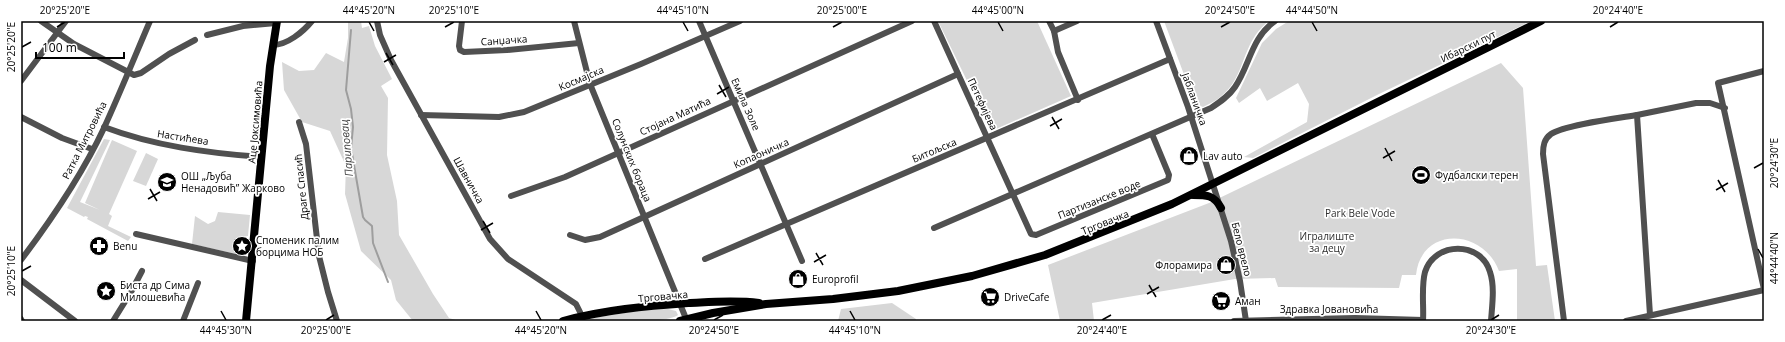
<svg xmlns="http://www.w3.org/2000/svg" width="1785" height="342" font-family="'Open Sans',sans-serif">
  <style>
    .green { fill: #d7d7d7 }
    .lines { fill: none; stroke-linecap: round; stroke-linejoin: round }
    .stream { stroke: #9e9e9e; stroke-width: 2 }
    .minor { stroke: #505050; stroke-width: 6 }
    .major { stroke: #000; stroke-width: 8 }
    .ticks { fill: none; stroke: #000; stroke-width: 1.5 }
    .labels { text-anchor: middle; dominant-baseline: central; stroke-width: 3.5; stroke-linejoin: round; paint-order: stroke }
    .street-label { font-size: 10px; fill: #000; stroke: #fff }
    .poi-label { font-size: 10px; fill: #000; stroke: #fff; text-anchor: start }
    .park-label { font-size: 10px; fill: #2e2e2e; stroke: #fff }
    .water-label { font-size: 11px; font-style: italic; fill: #3f3f3f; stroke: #fff }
    .neatline { fill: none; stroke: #000; stroke-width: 1.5 }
    .ticks-label { font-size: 10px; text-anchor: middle; fill: #000 }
  </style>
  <rect width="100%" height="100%" fill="#fff"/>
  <g class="green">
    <path d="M348 21H361L362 28 369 26 375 46 392 79 381 86 388 98 387 155 397 201 399 235 433 294 449 318 459 321H413L396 300 391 280 361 251 345 194 346 166 330 131 302 122 284 90 282 62 299 71 314 70 326 53 344 62 348 38Z"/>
    <path d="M938 21H1037L1071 96 996 129 989 126Z"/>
    <path d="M1164 21H1269C1235 47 1251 87 1203 107L1195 104Z"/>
    <path d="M1289 21H1531L1379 94 1253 158 1244 157 1307 122 1309 104 1298 83 1267 101 1260 88 1239 103 1236 98 1262 43 1276 29Z"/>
    <path d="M1501 63 1523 88 1536 266 1547 265 1555 321H1517V269L1499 271C1483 228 1421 226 1416 275H1402L1399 288 1278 287 1275 278 1235 279 1092 303 1094 321H1060L1048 265 1209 203Z"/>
    <path d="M104 139 110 140 80 202 100 210 85 203 112 140 137 151 109 214 112 216 108 226 131 237 128 241 87 219 88 217 85 216 84 217 67 208Z"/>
    <path d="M146 153 158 159 146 186 133 181Z"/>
    <path d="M218 212 250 215 248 236 237 238 236 254 192 244 195 216 208 224 215 221Z"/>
    <path d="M892 303 916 319V321H838L841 309Z"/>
    <path d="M668 309 676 311 678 315C668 324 592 321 575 321L643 310Z"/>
  </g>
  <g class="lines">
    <path class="stream" d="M351 30 346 90 351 109 353 127 351 148 363 217 365 220 372 226 373 243 388 282"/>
    <g class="minor">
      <path d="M41 21 74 44 134 75 141 73 169 54 195 40"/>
      <path d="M377 21 380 35 391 60 490 239 508 259 576 304 582 316"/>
      <path d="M462 21 459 46 460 50 464 52 507 50 579 43"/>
      <path d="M574 21 590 84 687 321"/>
      <path d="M699 21 802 261"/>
      <path d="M934 21 1031 234 1036 235 1168 180 1169 175 1152 134"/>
      <path d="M1049 21 1054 31 1058 52 1078 100"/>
      <path d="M1156 21 1188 107 1231 241 1240 281 1246 321"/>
      <path d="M1054 31 1077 21"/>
      <path d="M207 35 243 26 276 23"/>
      <path d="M273 45C287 45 303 32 312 21"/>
      <path d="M1764 71 1718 83 1764 289"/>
      <path d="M21 81 66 21"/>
      <path d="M421 115 499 117 524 112 641 64 740 21"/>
      <path d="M21 117 62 138 92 149"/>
      <path d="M299 122 306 144 319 256 328 292 337 321"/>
      <path d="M104 127C154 146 208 153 261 157"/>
      <path d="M511 196 565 177 912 21"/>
      <path d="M934 228 1211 108C1220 102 1229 96 1235 87 1250 65 1251 38 1275 21"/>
      <path d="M136 234 253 261"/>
      <path d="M570 235 585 240 600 237 958 74"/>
      <path d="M705 259 1170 59"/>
      <path d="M21 260C52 219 82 175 104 128 120 93 135 56 150 21"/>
      <path d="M21 280 75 321"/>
      <path d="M1650 315 1637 115 1696 103H1710L1725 108"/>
      <path d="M21 319 22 321"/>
      <path d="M113 321 131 292 142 271"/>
      <path d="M183 321 198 283"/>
      <path d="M1234 321 1355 318 1423 320"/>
      <path d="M1423 321C1424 306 1421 287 1425 272 1435 241 1481 241 1490 272 1495 287 1492 306 1491 321"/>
      <path d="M1564 321 1543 154C1543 146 1544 139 1551 134 1564 125 1619 118 1637 115"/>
      <path d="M1626 321 1764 290"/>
    </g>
    <g class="major">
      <path d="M1193 195C1207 195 1214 195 1221 208"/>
      <path d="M246 321 270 66 277 21"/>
      <path d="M563 321C604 310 646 306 688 303 712 302 735 300 759 303"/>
      <path d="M680 321 713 313 766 304 833 299 898 291 972 276 1045 255 1172 204 1541 21"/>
    </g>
  </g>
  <path class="ticks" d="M369 22 374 31M683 22 688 31M998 22 1003 31M1312 22 1317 31M57 27 65 22M445 27 454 22M833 27 842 22M1221 27 1230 22M1610 27 1618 22M22 47 31 42M386 53 393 65M384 62 396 55M719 85 726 97M717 94 729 87M1052 117 1059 129M1050 126 1062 119M1385 148 1392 161M1383 158 1395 151M1754 168 1763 163M1718 180 1725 192M150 189 157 201M1716 190 1728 183M148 199 160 192M483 221 490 233M481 230 493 223M1758 249 1763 258M816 253 823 265M814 262 826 255M22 271 31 266M1149 285 1156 297M1147 294 1159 287M221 311 226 320M536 311 541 320M850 311 855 320M326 320 334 315M714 320 723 315M1102 320 1111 315M1491 320 1499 315"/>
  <defs>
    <g id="shop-disc" transform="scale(1)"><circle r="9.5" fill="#000" stroke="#fff"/><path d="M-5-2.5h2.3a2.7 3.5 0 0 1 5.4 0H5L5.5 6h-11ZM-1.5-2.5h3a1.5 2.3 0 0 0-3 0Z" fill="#fff"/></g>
    <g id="stadium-disc" transform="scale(1)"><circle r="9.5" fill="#000" stroke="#fff"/><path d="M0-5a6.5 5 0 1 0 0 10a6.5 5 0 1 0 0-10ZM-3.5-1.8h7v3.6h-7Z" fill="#fff"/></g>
    <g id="school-disc" transform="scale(1)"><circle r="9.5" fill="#000" stroke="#fff"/><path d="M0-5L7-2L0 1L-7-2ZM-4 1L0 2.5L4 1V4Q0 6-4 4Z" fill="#fff"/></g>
    <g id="pharmacy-disc" transform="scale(1)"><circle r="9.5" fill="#000" stroke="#fff"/><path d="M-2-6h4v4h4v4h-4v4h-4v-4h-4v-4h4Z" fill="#fff"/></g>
    <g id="sight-disc" transform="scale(1)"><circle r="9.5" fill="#000" stroke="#fff"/><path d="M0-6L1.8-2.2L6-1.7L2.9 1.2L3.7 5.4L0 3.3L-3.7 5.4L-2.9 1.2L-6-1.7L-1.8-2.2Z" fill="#fff"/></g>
    <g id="supermarket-disc" transform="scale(1)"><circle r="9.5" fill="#000" stroke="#fff"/><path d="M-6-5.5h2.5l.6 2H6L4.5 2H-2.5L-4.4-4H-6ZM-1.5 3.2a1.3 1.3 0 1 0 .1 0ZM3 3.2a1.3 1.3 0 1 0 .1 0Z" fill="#fff"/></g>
  </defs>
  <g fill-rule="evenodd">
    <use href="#shop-disc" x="1189" y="156"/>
    <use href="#stadium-disc" x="1421" y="175"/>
    <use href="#school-disc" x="167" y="182"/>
    <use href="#pharmacy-disc" x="99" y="246"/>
    <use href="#sight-disc" x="242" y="246"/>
    <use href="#shop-disc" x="1226" y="265"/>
    <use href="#shop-disc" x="798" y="279"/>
    <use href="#sight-disc" x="106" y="291"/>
    <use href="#supermarket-disc" x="990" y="297"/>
    <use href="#supermarket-disc" x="1221" y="301"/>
  </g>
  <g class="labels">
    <g class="street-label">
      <text transform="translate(504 40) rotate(-4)">Санџачка</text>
      <text transform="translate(1468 46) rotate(-26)">Ибарски пут</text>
      <text transform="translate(581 78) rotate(-23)">Космајска</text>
      <text transform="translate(1195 99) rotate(70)">Јабланичка</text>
      <text transform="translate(746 104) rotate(66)">Емила Золе</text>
      <text transform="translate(983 104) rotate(65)">Петефијева</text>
      <text transform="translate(675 116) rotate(-25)">Стојана Матића</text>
      <text transform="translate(255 122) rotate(-85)">Аце Јоксимовића</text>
      <text transform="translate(183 137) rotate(9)">Настићева</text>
      <text transform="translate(84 140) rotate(-63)">Ратка Митровића</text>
      <text transform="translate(934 150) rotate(-23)">Битољска</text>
      <text transform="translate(761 153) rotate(-24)">Копаоничка</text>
      <text transform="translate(632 160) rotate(68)">Солунских бораца</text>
      <text transform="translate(469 180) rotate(61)">Шавничка</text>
      <text transform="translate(301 187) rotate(-96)">Драге Спасић</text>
      <text transform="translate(1099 199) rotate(-22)">Партизанске воде</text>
      <text transform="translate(1105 222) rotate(-22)">Трговачка</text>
      <text transform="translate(1242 249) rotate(76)">Бело врело</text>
      <text transform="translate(663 296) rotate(-5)">Трговачка</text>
      <text x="1329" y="309">Здравка Јовановића</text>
    </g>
    <g class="poi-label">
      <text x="1203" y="156">Lav auto</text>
      <text x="1435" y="175">Фудбалски терен</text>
      <text x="181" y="176">ОШ „Љуба<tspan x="181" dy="12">Ненадовић” Жарково</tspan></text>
      <text x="256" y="240">Споменик палим<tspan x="256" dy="12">борцима НОБ</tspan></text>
      <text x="113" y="246">Benu</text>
      <text x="1212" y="265" text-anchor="end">Флорамира</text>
      <text x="812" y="279">Europrofil</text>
      <text x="120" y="285">Биста др Сима<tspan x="120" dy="12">Милошевића</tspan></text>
      <text x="1004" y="297">DriveCafe</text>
      <text x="1235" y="301">Аман</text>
    </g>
    <g class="park-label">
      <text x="1360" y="213">Park Bele Vode</text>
      <text x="1327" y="236">Игралиште<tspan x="1327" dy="12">за децу</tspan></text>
    </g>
    <g class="water-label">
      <text transform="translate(346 148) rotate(-95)">Париповац</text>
    </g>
  </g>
  <rect width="1785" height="342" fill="none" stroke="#ffffff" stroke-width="44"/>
  <path d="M36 52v6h88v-6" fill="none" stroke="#000000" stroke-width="2"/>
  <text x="42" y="52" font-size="12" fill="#000000" stroke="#ffffff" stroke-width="3" paint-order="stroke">100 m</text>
  <rect x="22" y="22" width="1741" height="298" class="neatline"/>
  <g class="ticks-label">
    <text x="65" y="14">20°25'20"E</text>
    <text x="369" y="14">44°45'20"N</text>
    <text x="454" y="14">20°25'10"E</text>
    <text x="683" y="14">44°45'10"N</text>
    <text x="842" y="14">20°25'00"E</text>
    <text x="998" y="14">44°45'00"N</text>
    <text x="1230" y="14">20°24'50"E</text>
    <text x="1312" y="14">44°44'50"N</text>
    <text x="1618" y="14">20°24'40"E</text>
    <text transform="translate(11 47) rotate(-90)" y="4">20°25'20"E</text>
    <text transform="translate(1774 163) rotate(-90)" y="4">20°24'30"E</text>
    <text transform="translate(1774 258) rotate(-90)" y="4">44°44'40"N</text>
    <text transform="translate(11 271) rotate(-90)" y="4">20°25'10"E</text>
    <text x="226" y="334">44°45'30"N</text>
    <text x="326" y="334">20°25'00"E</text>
    <text x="541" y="334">44°45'20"N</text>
    <text x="714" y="334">20°24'50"E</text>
    <text x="855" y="334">44°45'10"N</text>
    <text x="1102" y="334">20°24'40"E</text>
    <text x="1491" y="334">20°24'30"E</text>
  </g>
</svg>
